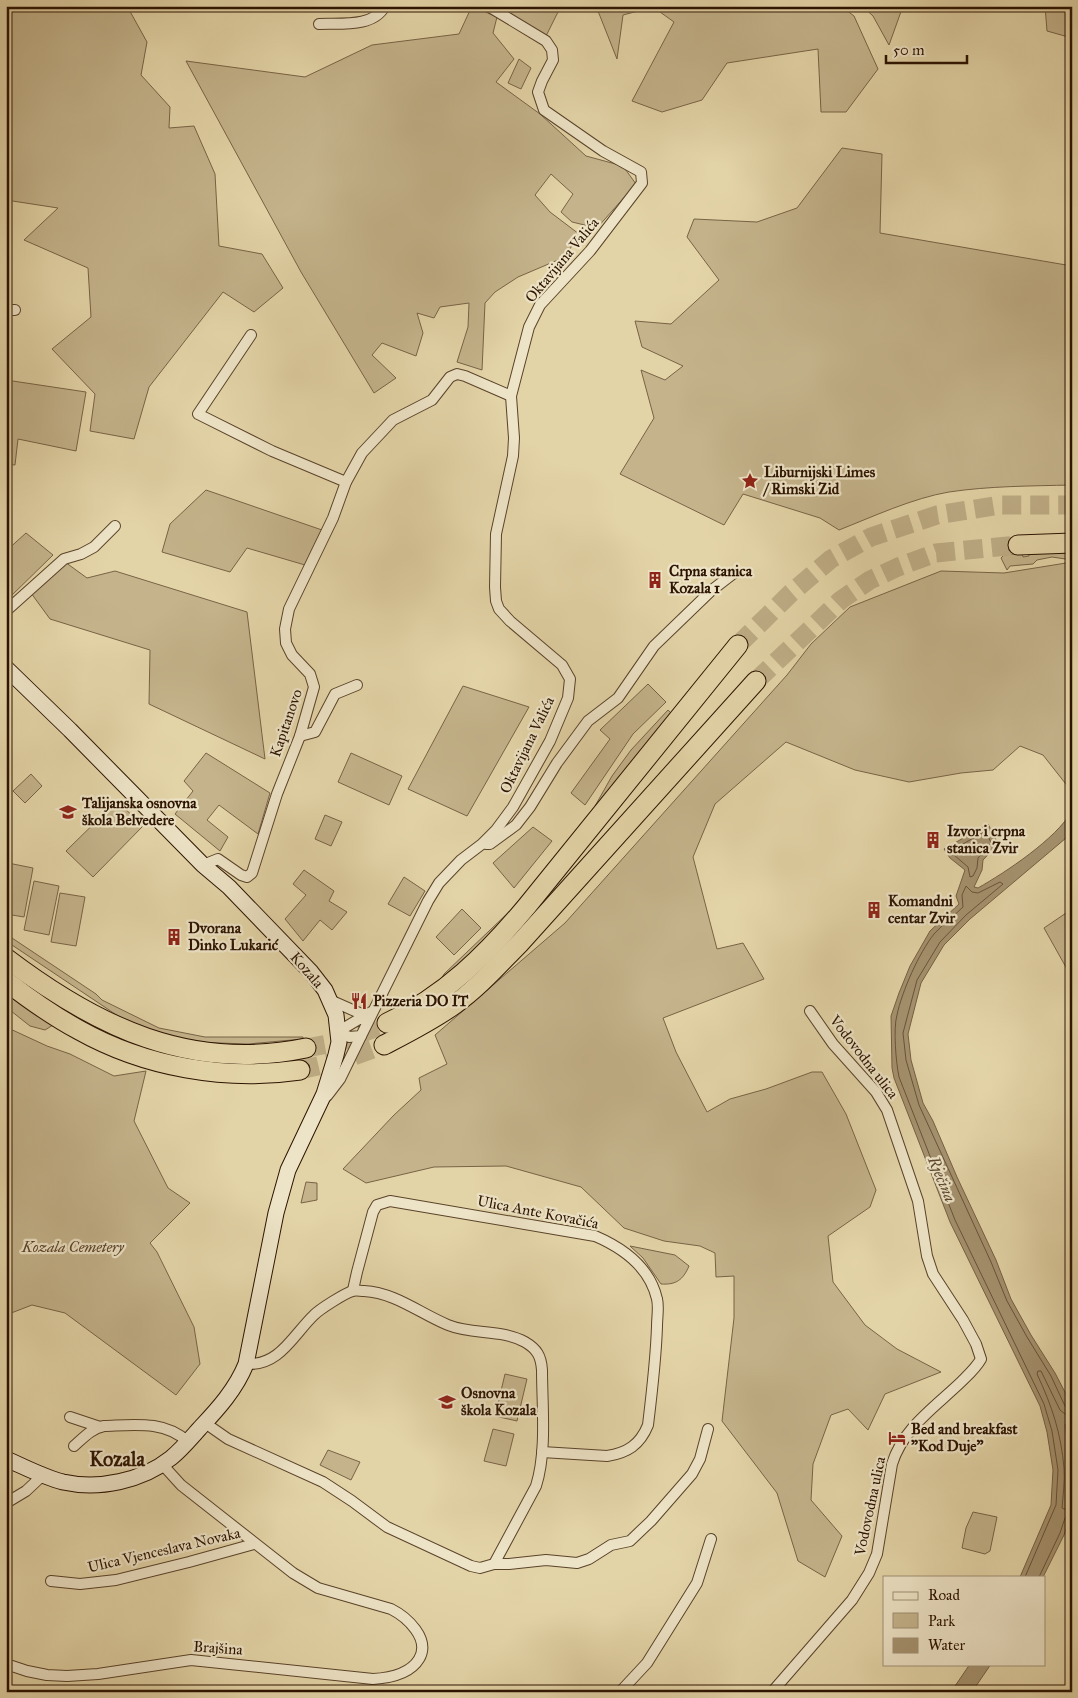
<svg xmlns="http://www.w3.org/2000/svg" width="1078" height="1698" font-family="'IM FELL Great Primer',serif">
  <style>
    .green { fill: #c4b38b; stroke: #786346 }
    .water { fill: #a5926f; stroke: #755f43 }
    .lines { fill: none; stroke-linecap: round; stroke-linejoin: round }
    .shore { stroke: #685238; stroke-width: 1 }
    .highway-tunnel { stroke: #bead86; stroke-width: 19; stroke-dasharray: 19 9; stroke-linecap: butt }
    .street-casing { stroke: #5a432a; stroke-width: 12 }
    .secondary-casing { stroke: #2c1301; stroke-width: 17 }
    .highway-casing { stroke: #2c1301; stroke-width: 21 }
    .street { stroke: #ede3c6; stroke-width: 10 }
    .secondary { stroke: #ede3c6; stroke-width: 15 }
    .highway { stroke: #e3d4a7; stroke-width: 19 }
    .labels { text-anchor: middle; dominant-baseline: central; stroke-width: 4.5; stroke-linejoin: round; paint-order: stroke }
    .street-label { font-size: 15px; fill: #2c1301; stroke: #ede3c6 }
    .poi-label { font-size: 15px; font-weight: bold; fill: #2c1301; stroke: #ede3c6; text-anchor: start }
    .park-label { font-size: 15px; font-style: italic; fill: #5a432a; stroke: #ede3c6 }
    .water-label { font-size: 16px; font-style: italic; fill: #5c462d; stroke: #ede3c6 }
    .district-label { font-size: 20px; font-weight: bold; fill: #2c1301; stroke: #ede3c6 }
  </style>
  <rect width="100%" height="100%" fill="#e3d4a7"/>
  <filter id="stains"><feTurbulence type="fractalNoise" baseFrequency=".004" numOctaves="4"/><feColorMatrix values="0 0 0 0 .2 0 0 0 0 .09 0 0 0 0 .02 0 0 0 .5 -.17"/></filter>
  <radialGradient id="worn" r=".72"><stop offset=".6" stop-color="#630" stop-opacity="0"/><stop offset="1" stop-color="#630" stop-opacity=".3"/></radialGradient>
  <g class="green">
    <path d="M6 6H127L147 42 141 75 170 107 169 128 194 126 215 174 219 246 262 254 283 288 254 312 223 292 149 387 134 439 90 431 95 394 52 349 91 317 88 268 24 240 58 208 6 200Z"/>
    <path d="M472 6 497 17 493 33 514 59 496 82 540 114 586 156 623 166 636 184 597 228 572 222 561 212 573 194 551 174 535 195 550 212 579 234 565 257 518 277 495 292 485 303 482 370 457 362 468 327 469 303 440 307 434 318 417 313 423 333 416 356 382 343 372 355 396 378 374 393 301 272 186 61 305 77 372 45 459 34Z"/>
    <path d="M497 6H561L546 36Z"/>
    <path d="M596 6H841L854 16 878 69 846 112H821L818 49 727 63 702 100 662 112 632 101 674 22 653 7 623 15 617 59Z"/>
    <path d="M862 6H903L889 45 873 16Z"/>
    <path d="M1045 6H1072V38L1047 31Z"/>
    <path d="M519 59 531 68 521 89 508 83Z"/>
    <path d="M842 148 882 154 880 233 1072 266V485C1031 486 989 486 949 492 913 498 872 517 839 530L820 518 743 494 724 525 620 474 654 418 641 370 665 380 683 366 642 347 635 321 671 324 719 280 687 237 694 219 757 222 797 208Z"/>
    <path d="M6 380 86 392 76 451 18 439 15 465 6 464Z"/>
    <path d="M206 490 322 530 305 565 247 548 230 572 162 552 170 524Z"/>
    <path d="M26 533 53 555 7 600 6 551Z"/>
    <path d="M1072 552V560L1052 557 1037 560 1033 564 1010 566 1007 570 1001 558 1004 555 1022 553 1023 557 1029 556V553Z"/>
    <path d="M65 562 87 578 115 571 247 612 265 759 149 704 150 650 50 619 31 593Z"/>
    <path d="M1066 563 1072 564V784L1069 788 1043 755 1020 746 993 770 961 773 909 782 855 770 786 742 715 804 693 857 717 949 743 943 764 979 663 1018 676 1052 707 1112 730 1099 766 1089 812 1072H822L846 1114 876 1190 870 1207 828 1236 833 1282 865 1325 897 1349 941 1372 885 1394 868 1430 848 1409 831 1415 813 1464 811 1500 842 1536 825 1577 798 1561 777 1493 722 1421 734 1318V1276L716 1277 715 1253 700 1246 664 1241 624 1228 581 1187 506 1166 434 1167 366 1183 343 1169 394 1115 421 1090 419 1078 447 1064 435 1035 565 923 787 675 811 644 850 607 941 571 1004 573Z"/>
    <path d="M648 684 666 702 633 734 585 805 571 793 610 739 600 730Z"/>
    <path d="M463 686 529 707 467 816 408 789Z"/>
    <path d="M668 710 672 714 596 808 595 806 612 776 631 750Z"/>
    <path d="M206 753 270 793 258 834 219 805 207 820 228 837 220 851 175 814 193 791 184 781Z"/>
    <path d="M351 753 402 776 389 805 338 782Z"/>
    <path d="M31 774 42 786 25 803 13 791Z"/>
    <path d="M117 801 143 826 93 877 66 851Z"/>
    <path d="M325 815 342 822 331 846 315 839Z"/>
    <path d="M533 827 552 841 514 888 493 863Z"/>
    <path d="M8 863 33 868 24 917 6 914V874Z"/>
    <path d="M304 870 334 891 329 901 347 912 332 930 320 920 303 941 285 919 306 895 293 884Z"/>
    <path d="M404 877 425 891 410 916 388 904Z"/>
    <path d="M34 881 59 886 49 935 24 930Z"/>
    <path d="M533 885 490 937 439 983 444 974 512 909Z"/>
    <path d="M60 893 85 897 76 946 51 942Z"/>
    <path d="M462 909 481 928 454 955 436 937Z"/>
    <path d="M1072 909V978L1044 928Z"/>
    <path d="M6 934 96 994 102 1000 159 1028 205 1037H303V1039L248 1044 191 1042 130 1024 6 941Z"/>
    <path d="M6 991 53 1025 45 1030 30 1026 6 1007Z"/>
    <path d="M6 1027 47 1046 70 1054 114 1076 146 1071 134 1121 168 1188 190 1203 150 1243 157 1252 194 1327 200 1364 176 1395 65 1313 32 1305 6 1315Z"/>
    <path d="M306 1182 317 1183V1200L301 1203Z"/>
    <path d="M630 1246 675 1255 689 1266C683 1280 676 1285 661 1284L643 1258Z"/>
    <path d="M505 1374 527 1379 517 1421 495 1416Z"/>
    <path d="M493 1429 514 1434 506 1466 484 1461Z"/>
    <path d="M328 1450 360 1462 351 1480 320 1465Z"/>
    <path d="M973 1512 997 1517 990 1551 985 1554 962 1548 966 1528Z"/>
  </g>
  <g class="water">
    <path d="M1072 811V833L970 919 944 945 921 983 908 1034 911 1060 923 1103 933 1121 957 1177 996 1260 1011 1299 1031 1335 1055 1373 1067 1396 1072 1412V1513L1064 1535 1043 1577H1020L1051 1505 1053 1470 1047 1432 1040 1406 950 1222 894 1078 892 1068 891 1016 899 993 910 966 930 931 959 904 956 896 965 870 950 858 944 849 988 824 998 844 983 860 982 870 974 887 978 888C1006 872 1056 839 1072 811Z"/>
    <path d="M970 1664H991L972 1692H951Z"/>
  </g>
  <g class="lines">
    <g class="shore">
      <path d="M984 832 987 833 991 843 978 858 977 868 973 876 970 877 968 867 954 855 952 851Z"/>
      <path d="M1072 1415 1065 1414 1060 1410 1041 1371H1038L1037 1374C1052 1406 1061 1433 1064 1468 1065 1481 1063 1495 1062 1508L1064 1509 1072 1508"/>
      <path d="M1072 1423H1067L1065 1425 1072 1469"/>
      <path d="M1025 1577 1056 1505 1058 1470 1052 1431 1044 1404 955 1220 899 1077C896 1063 893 1028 897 1015 902 991 919 953 934 934 943 924 954 916 963 907L962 895 966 886 972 892 978 893 1000 882 1003 884 966 915 940 942 917 980 903 1033 906 1060 919 1105 991 1262 1007 1301 1027 1337 1051 1376 1065 1406 1072 1409"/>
      <path d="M1039 1577 1060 1533 1065 1518 1068 1515H1072"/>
    </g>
    <g class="highway-tunnel">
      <path d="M738 645 791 593 831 559 871 537 937 515 1000 505H1072"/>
      <path d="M756 681 841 600 870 580 898 567 936 553 1018 545"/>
      <path d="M306 1048 340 1042 387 1023"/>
      <path d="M300 1070 343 1060 384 1045"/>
    </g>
    <g class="street-casing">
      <g id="street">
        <path d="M319 24C340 23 373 28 385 6"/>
        <path d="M6 310H15"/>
        <path d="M251 335 198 414 272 451 346 482"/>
        <path d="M6 611 64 559 81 554 94 547 115 526"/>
        <path d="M300 736 315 732 335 694 357 685"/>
        <path d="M486 844H490L516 825 530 807 557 763 588 721 618 698 654 646 712 590 734 573"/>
        <path d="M203 865 218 859 241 875 247 877 252 873 277 794 300 736 314 687 310 674 292 655 286 643 285 629 289 609 333 518 346 482 362 453 393 420 432 400 450 377 457 374 465 376 511 396"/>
        <path d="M330 1000 364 1015"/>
        <path d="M371 1012 339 1031 349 1037 361 1036 428 901 439 883 461 860 482 844 496 830 513 807 550 741 568 698 570 679 562 665 510 621 499 609 496 601 495 587 496 534 513 456 514 438 511 396 529 327 540 305 590 251 642 183 641 172 603 151 544 110 538 92 542 81 553 60 552 50 546 41 488 6"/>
        <path d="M327 1096 340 1079 361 1036"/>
        <path d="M353 1290 357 1272 373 1212 377 1205 390 1201 595 1236C623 1248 650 1268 657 1299 659 1307 657 1317 657 1326 656 1359 652 1392 648 1425 640 1445 627 1453 607 1456L542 1452"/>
        <path d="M70 1417 100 1427"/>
        <path d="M205 1423 228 1439 323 1482 352 1501 387 1527 471 1566 480 1568 494 1564 536 1486C547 1452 542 1405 542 1370 541 1356 537 1349 525 1342 502 1329 472 1335 448 1325 419 1313 396 1293 364 1291 360 1291 356 1290 353 1291 345 1293 320 1309 314 1315 293 1335 280 1366 246 1364"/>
        <path d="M74 1446C83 1438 92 1428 104 1426 133 1425 165 1420 188 1442"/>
        <path d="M6 1503 26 1491 43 1475"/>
        <path d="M494 1564H509L546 1560 577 1563 589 1559 611 1545 630 1541 651 1521 692 1474 700 1459 708 1429"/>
        <path d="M51 1581 80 1584 116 1580 189 1562 254 1544"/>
        <path d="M6 1664 27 1671 47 1675 67 1676 98 1674 191 1660 373 1679C389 1678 410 1674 419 1659 431 1639 407 1617 391 1609L318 1588 293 1573 181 1485 162 1464"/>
        <path d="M620 1692 647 1663 697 1583 711 1539"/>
        <path d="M772 1692 852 1600 869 1573 877 1554 892 1464C903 1428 935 1407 961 1382 968 1375 976 1368 981 1359L976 1344 963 1320 933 1274 927 1256 918 1201 887 1110 876 1092 833 1044 810 1011"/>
      </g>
    </g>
    <g class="secondary-casing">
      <path id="secondary" d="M6 668 70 730 203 865 229 887 311 972 325 990 336 1015 339 1042 336 1055 324 1094 288 1170 276 1213 246 1364C236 1389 218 1409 200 1428 191 1438 182 1449 171 1458 142 1481 99 1490 63 1482 43 1477 25 1467 6 1459"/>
    </g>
    <g class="highway-casing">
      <g id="highway">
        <path d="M1018 545 1072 543"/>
        <path d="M6 958C97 1027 190 1072 306 1048"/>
        <path d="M6 981C29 999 53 1016 79 1030 145 1067 225 1081 300 1070"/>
        <path d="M387 1023C444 997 487 954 527 906L738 645"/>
        <path d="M384 1045C409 1032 433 1020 455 1004 479 987 499 964 520 943L756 681"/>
      </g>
    </g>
    <use href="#street" class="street"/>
    <use href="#secondary" class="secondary"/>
    <use href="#highway" class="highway"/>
  </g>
  <defs>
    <g id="sight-bare" transform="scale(1.35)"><path d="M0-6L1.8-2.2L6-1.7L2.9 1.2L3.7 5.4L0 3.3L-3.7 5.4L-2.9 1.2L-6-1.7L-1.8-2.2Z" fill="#8f2418" stroke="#ede3c6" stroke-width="2.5" paint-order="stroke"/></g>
    <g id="building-bare" transform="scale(1.35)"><path d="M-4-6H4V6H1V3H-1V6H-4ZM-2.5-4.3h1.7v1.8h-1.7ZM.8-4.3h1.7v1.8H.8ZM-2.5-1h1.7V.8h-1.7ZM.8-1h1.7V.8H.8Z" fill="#8f2418" stroke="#ede3c6" stroke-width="2.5" paint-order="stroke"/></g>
    <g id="school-bare" transform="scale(1.35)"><path d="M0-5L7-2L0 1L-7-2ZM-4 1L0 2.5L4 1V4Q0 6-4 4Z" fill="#8f2418" stroke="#ede3c6" stroke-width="2.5" paint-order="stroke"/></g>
    <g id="restaurant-bare" transform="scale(1.35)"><path d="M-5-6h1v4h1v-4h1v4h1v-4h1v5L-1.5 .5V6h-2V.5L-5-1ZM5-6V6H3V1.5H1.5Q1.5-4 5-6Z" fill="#8f2418" stroke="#ede3c6" stroke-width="2.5" paint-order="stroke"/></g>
    <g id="hotel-bare" transform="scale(1.35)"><path d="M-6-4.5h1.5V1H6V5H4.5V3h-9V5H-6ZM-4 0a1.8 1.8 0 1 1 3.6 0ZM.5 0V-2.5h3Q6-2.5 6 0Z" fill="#8f2418" stroke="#ede3c6" stroke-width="2.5" paint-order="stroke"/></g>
  </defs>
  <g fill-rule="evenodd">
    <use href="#sight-bare" x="750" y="481"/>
    <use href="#building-bare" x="655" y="580"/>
    <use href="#school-bare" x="68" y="812"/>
    <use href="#building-bare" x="933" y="840"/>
    <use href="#building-bare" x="874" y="910"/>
    <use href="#building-bare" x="174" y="937"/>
    <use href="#restaurant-bare" x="359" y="1001"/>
    <use href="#school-bare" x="447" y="1402"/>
    <use href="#hotel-bare" x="897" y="1438"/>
  </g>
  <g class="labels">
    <g class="street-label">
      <text transform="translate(562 260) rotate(-50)">Oktavijana Valića</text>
      <text transform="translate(286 723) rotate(-71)">Kapitanovo</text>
      <text transform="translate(527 745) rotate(-64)">Oktavijana Valića</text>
      <text transform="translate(307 970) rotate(49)">Kozala</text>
      <text transform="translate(864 1057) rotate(52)">Vodovodna ulica</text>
      <text transform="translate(538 1212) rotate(11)">Ulica Ante Kovačića</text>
      <text transform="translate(870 1506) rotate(-78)">Vodovodna ulica</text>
      <text transform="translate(164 1550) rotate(-13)">Ulica Vjenceslava Novaka</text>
      <text transform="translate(218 1648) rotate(4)">Brajšina</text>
    </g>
    <g class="poi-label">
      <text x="764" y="472">Liburnijski Limes<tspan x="764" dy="17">/ Rimski Zid</tspan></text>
      <text x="669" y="571">Crpna stanica<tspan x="669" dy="17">Kozala 1</tspan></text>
      <text x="82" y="803">Talijanska osnovna<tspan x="82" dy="17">škola Belvedere</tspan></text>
      <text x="947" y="831">Izvor i crpna<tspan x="947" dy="17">stanica Zvir</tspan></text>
      <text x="888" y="901">Komandni<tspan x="888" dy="17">centar Zvir</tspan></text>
      <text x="188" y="928">Dvorana<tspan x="188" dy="17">Dinko Lukarić</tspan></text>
      <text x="373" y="1001">Pizzeria DO IT</text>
      <text x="461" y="1393">Osnovna<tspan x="461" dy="17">škola Kozala</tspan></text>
      <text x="911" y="1429">Bed and breakfast<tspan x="911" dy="17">"Kod Duje"</tspan></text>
    </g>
    <g class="park-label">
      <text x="73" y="1247">Kozala Cemetery</text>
    </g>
    <g class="water-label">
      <text transform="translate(942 1179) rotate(67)">Rječina</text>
    </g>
    <g class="district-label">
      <text x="117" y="1459">Kozala</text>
    </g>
  </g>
  <rect width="1078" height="1698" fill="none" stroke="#e3d4a7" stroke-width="25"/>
  <rect x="8" y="8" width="1063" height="1683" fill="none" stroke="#2c1301" stroke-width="2.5"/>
  <rect x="12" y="12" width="1053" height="1673" fill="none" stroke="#2c1301"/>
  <rect x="883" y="1576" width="162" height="90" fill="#ede3c6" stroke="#a09077"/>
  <rect x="893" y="1592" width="25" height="8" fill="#ede3c6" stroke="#a09077"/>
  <text x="928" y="1600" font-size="15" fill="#2c1301">Road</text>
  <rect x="893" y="1613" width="25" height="15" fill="#c4b38b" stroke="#a09077"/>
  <text x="928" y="1626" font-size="15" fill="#2c1301">Park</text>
  <rect x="893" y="1638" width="25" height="15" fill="#a5926f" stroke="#a09077"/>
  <text x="928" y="1650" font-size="15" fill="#2c1301">Water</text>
  <path d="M886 55v8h81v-8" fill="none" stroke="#2c1301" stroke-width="2.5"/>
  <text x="893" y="55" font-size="15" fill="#2c1301" stroke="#ede3c6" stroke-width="4" paint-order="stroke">50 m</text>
  <rect width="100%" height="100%" filter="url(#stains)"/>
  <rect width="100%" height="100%" fill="url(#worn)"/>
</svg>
